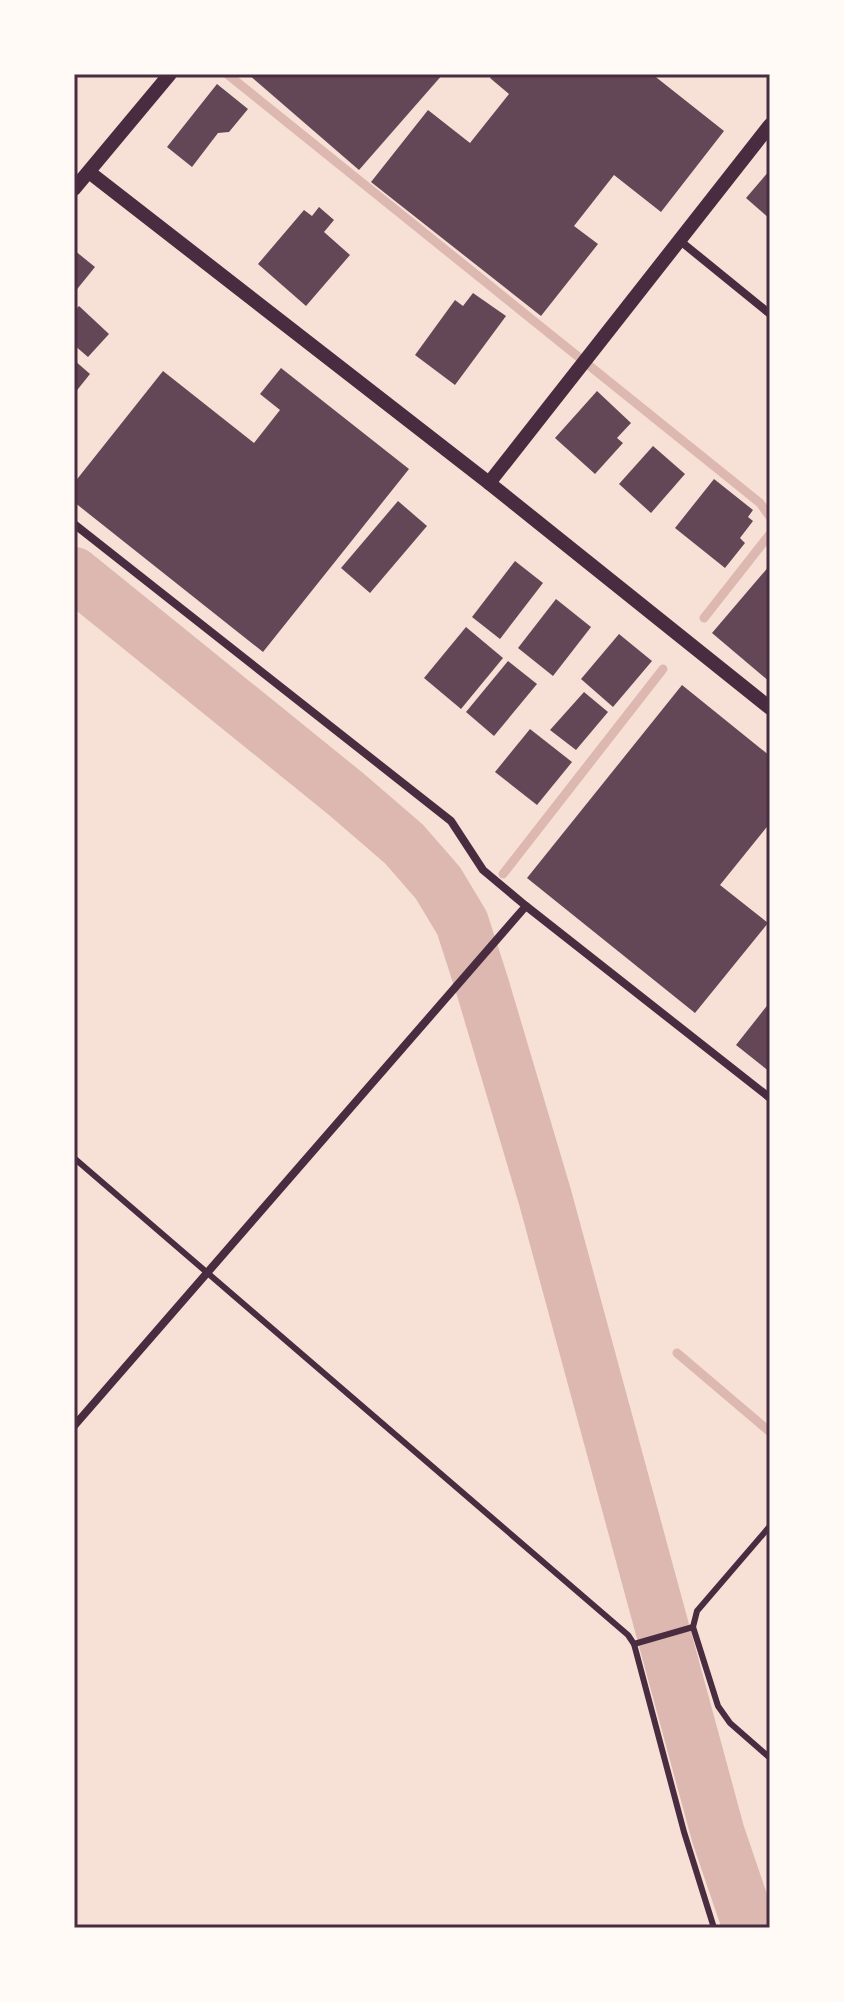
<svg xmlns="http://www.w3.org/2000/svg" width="844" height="2002" font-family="'IBM Plex Sans',sans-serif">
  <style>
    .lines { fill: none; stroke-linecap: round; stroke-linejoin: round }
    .stream { stroke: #dcb8b0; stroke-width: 9 }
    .river { stroke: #dcb8b0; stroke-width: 54 }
    .building { fill: #644757 }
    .service { stroke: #4a2c40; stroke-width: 6 }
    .minor { stroke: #4a2c40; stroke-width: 8 }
    .tertiary { stroke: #4a2c40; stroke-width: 14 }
    .neatline { fill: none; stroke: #4a2c40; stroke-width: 3 }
  </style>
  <rect width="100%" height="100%" fill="#f7e1d7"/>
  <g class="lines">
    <g class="stream">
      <path d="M227 74 760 503 770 517"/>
      <path d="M704 618 770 534"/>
      <path d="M503 874 663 669"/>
      <path d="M677 1353 770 1432"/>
    </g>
    <path class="river" d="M74 574 346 794 404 844 438 883 462 923 482 985 545 1197 718 1834 750 1928"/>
  </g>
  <g class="building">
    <path d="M248 74H443L359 170Z"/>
    <path d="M493 74H652L724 131 661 212 614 175 574 226 598 244 541 316 371 182 428 110 470 143 509 94 490 78Z"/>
    <path d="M217 84 248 109 229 132 218 133 192 167 167 147Z"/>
    <path d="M770 170V219L746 198Z"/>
    <path d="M319 207 334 220 324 232 350 255 306 306 258 264 304 210 312 216Z"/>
    <path d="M74 250 95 267 74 293Z"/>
    <path d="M473 293 506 316 455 385 415 355 455 300 463 306Z"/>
    <path d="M79 306 109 334 88 357 74 345V311Z"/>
    <path d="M74 360 90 374 74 394Z"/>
    <path d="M281 368 409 469 263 652 74 502V483L163 371 254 443 280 410 260 394Z"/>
    <path d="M597 391 631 423 617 438 623 443 595 474 555 438Z"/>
    <path d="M653 446 685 474 651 513 619 484Z"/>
    <path d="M714 479 753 510 748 517 753 521 740 538 745 543 725 568 675 528Z"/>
    <path d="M398 501 427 526 370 593 341 568Z"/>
    <path d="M515 561 543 583 500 639 472 617Z"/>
    <path d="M770 565V682L712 633Z"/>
    <path d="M556 599 591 627 553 676 518 648Z"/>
    <path d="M466 627 503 658 461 709 424 678Z"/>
    <path d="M619 634 652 661 613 707 581 679Z"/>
    <path d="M508 661 537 684 494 736 466 712Z"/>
    <path d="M682 685 770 756V823L720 885 768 923 695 1013 527 878Z"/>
    <path d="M584 692 608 712 576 750 550 730Z"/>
    <path d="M530 729 572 762 537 805 495 772Z"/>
    <path d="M770 1002V1072L736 1045Z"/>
  </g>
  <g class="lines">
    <g class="service">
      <path d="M74 1158 628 1635 634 1644 684 1832 714 1928"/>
      <path d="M770 1526 697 1611 693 1627 718 1706 730 1723 770 1758"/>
      <path d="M634 1644 693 1627"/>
    </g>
    <g class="minor">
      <path d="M679 240 770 314"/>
      <path d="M74 524 451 821 483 870 526 906 770 1098"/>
      <path d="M74 1426 526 906"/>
    </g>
    <g class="tertiary">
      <path d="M89 172 489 483 770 708"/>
      <path d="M74 189 170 74"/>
      <path d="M489 483 770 125"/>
    </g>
  </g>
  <rect width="844" height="2002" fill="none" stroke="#fffaf5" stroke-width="152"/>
  <rect x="76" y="76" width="692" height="1850" class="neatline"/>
</svg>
